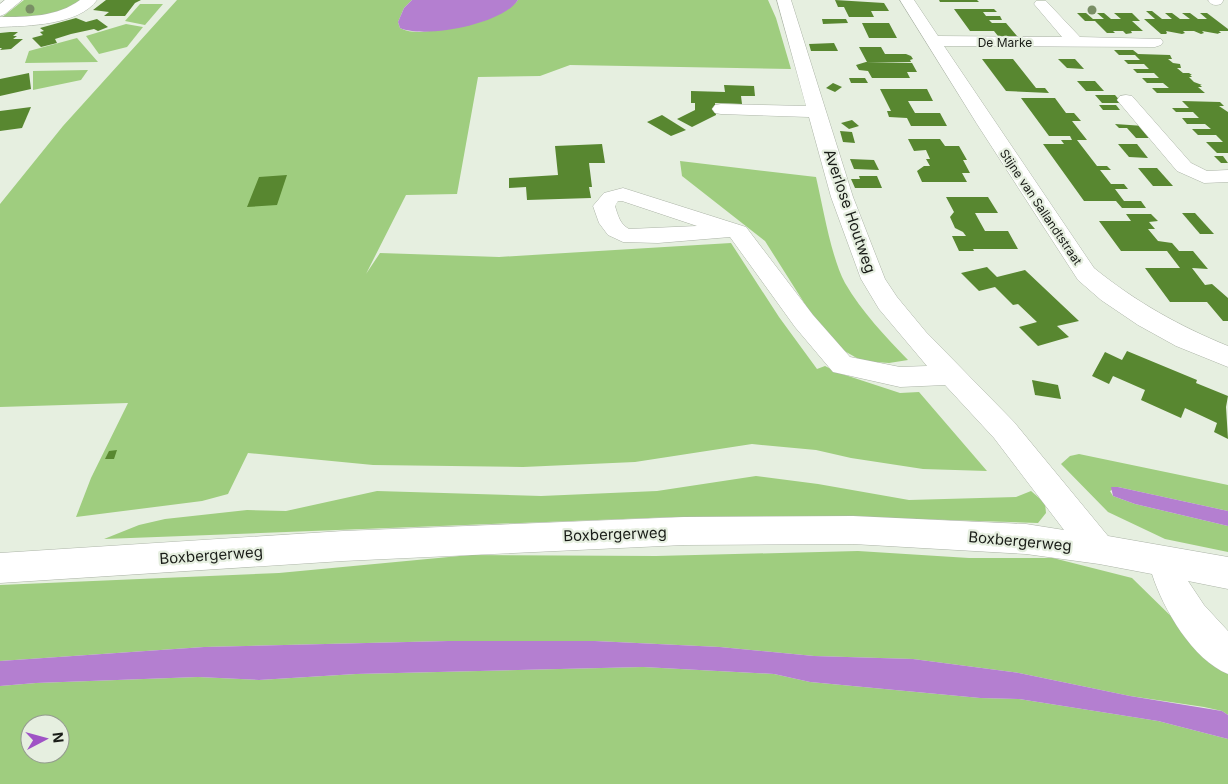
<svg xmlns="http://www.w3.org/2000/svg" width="1228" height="784" font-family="Inter,sans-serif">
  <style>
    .green { fill: #9fcd7f; fill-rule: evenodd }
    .water { fill: #b47fd0 }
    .building { fill: #588730 }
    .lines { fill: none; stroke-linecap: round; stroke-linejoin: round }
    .minor-casing { stroke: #acb4a7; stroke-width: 1 }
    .minor { fill: #fff; fill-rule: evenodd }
    .tree { fill: #798e65 }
    .labels { text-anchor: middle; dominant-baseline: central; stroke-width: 4.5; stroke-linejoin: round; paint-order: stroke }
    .far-street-label { font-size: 12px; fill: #191c17; stroke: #e6efe0 }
    .street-label { font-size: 15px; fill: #191c17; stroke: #e6efe0 }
  </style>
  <rect width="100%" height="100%" fill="#e6efe0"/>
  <g class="green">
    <path d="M24 0H81C61 20 28 17 1 18Z"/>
    <path d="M177 0H412L404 8 398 22 400 28C406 31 412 32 419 32 440 31 507 17 518 0H768L776 18 791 69 570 65 540 76 478 77 457 194 406 195 366 274 380 253 499 257 731 243 779 317 817 369 825 366 839 373 900 393 919 392 987 471 923 469 851 458 816 450 752 444 635 462 523 467 373 465 248 453 228 494 202 501 76 517 91 478 128 403 0 407V204L63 126Z"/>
    <path d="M140 4H163L145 25 125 21Z"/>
    <path d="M126 24 143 27 127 47 99 54 86 36Z"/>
    <path d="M77 38 98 62 25 63 29 51Z"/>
    <path d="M88 70 81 80 33 90V71Z"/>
    <path d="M680 161 816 177C823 207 831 257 845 283 862 312 885 336 908 360L889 363 862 361 841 349 815 320 765 241 682 176Z"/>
    <path d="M1079 454 1228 485V511L1118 487 1110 491 1113 496 1135 504 1228 526V552L1165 539 1108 512 1061 464 1070 456Z"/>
    <path d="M756 476 818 484 909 500 1016 497 1031 491 1045 503 1046 513 1038 523 854 517H674L104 539 139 525 165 519 247 510 286 511 377 491 541 496 657 491Z"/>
    <path d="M858 551 969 558H1053L1132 578 1228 672V715L1222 711 1204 707 1130 696 1019 673 913 659 814 656 720 647 595 641H448L204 647 0 661V585L279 573 470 555 656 556Z"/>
    <path d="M643 667 774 674 810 682 980 698 1019 699 1158 721 1228 739V784H0V686L36 683 198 677 259 680 356 674ZM30 724H60V754H30Z"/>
  </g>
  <g class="water">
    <path d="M412 0H518C503 24 425 39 400 28L398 22 404 8Z"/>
    <path d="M1111 487H1118L1228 511V526L1135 504 1113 496Z"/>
    <path d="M448 641H595L720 647 814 656 913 659 1019 673 1130 696 1222 711 1228 715V739L1158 721 1019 699 980 698 810 682 774 674 643 667 356 674 259 680 198 677 36 683 0 686V661L204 647Z"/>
  </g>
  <g class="building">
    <path d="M106 0H141L135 3 125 16H104L109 12 93 10Z"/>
    <path d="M835 0 884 3 889 11H871L874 17H849L844 7H838Z"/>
    <path d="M939 0H977L979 2H940Z"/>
    <path d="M954 9H994L997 12H983L986 16H1000L1002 20H989L992 23H1006L1017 36H998L994 31H970Z"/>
    <path d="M1146 11H1152L1162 19H1172L1165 13H1172L1180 19H1190L1182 13H1190L1198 19H1207L1200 13H1207L1228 29V31H1219L1221 33H1218L1219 34 1202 31 1204 33 1201 34 1194 31H1183L1185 33 1182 34 1166 31 1167 33 1166 34H1161L1144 19H1155Z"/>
    <path d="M1077 13H1086L1093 19H1104L1097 13H1104L1111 19H1121L1114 13H1132L1140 21H1132L1143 31H1131L1132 33 1126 34 1123 31H1113L1115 33H1107L1095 21H1085Z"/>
    <path d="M76 18 86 22 97 19 108 27 98 31 94 29 71 34 55 39 57 43 41 47 32 38 43 35 40 32 44 31 40 28Z"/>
    <path d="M822 19H846L848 23 823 24Z"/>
    <path d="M862 23H889L897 38H869Z"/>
    <path d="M10 32H18L13 36H17L13 39H23L11 49 0 50 2 48H0V33Z"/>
    <path d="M834 43 838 51H811L809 44Z"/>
    <path d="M859 47H881L885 54H906L911 56 913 59 910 60 911 62H867Z"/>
    <path d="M1114 50H1133L1138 54 1170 55 1172 59H1168L1173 63 1180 64 1181 68H1177L1183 73H1189L1192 75H1190L1192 77H1189L1194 82 1202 85H1200L1202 87H1198L1205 93H1157L1152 88H1169L1163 83H1147L1142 78H1159L1154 73H1137L1133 69H1149L1144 64H1128L1124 60H1140L1135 55H1119Z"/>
    <path d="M982 59H1013L1036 88H1045L1049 93 1006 91Z"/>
    <path d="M1058 59H1075L1084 69 1067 68Z"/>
    <path d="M866 62 912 63 917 72H907L910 78H872L868 71 859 70 856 65Z"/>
    <path d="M29 73 31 89 0 96V79Z"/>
    <path d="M849 78H865L868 83H851Z"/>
    <path d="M1077 81H1095L1104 91H1086Z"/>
    <path d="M833 83 842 87 835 92 826 88Z"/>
    <path d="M724 85 754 86 755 96H741L742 104 715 103 716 115 692 127 677 119 695 110V103H691V91L725 92Z"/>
    <path d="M880 89H927L933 101H908L915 113H940L947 126H911L907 118 889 117 887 111H891Z"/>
    <path d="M1095 95H1115L1122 103H1102Z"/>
    <path d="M1021 98H1055L1066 113H1074L1081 121H1072L1087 140H1077L1097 166H1107L1111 170H1100L1111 184H1124L1128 189H1115L1124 201H1141L1146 208H1122L1116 201H1084L1043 144H1064L1061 140H1072L1070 136H1049Z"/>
    <path d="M1182 101 1220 102 1224 106H1219L1228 112V153H1217L1206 142H1223L1216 135H1198L1192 129H1211L1205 124H1187L1182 118H1199L1193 112H1176L1172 108H1189Z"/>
    <path d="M1099 105H1116L1120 110H1103Z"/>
    <path d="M31 107 22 128 0 131V111Z"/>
    <path d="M662 115 686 130 671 136 647 122Z"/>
    <path d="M852 120 859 126 849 129 841 123Z"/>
    <path d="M1115 124 1144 126 1154 138H1136L1127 128H1119Z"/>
    <path d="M840 131 852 132 855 143 843 142Z"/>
    <path d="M908 139H940L945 146H959L967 160H963L970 173H962L967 182H922L917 171 924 166H930L926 159H930L926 150 914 151Z"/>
    <path d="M602 144 605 163H589L592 187H589L591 198 527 200 526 187 509 188V178L558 175 555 146Z"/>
    <path d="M1118 144H1137L1148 158 1129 157Z"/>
    <path d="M1214 156H1223L1228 163H1221Z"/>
    <path d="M850 159 874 160 879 170 854 169Z"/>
    <path d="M1138 168H1157L1173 186H1153Z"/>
    <path d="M287 175 277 205 247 207 259 177Z"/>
    <path d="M859 176H877L882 188H855L851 179H860Z"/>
    <path d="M946 197H988L998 213H975L985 231H1008L1018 249H973L974 251H959L952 236H966L963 232 955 228 950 217 954 212Z"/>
    <path d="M1182 213H1195L1214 234H1200Z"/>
    <path d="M1126 214H1151L1158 221 1149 222 1155 229H1148L1158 241 1172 243 1179 251H1193L1208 269 1192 268 1205 285 1212 284 1228 298V321H1223L1207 302H1170L1145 268H1180L1167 251H1121L1099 221H1131Z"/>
    <path d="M987 267 997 277 1025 270 1079 321 1057 326 1069 337 1038 346 1019 327 1037 322 1018 304 1013 305 995 287 979 291 961 273Z"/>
    <path d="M1127 351 1197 380 1196 383 1228 396 1226 407 1228 439 1214 432 1217 423 1185 408 1181 418 1141 400 1145 390 1113 376 1109 384 1092 376 1105 352 1122 360Z"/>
    <path d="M1032 380 1058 385 1061 399 1035 395Z"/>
    <path d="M117 450 114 459H105L109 451Z"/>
  </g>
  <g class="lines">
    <g class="minor-casing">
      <g id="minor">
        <path d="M5 0H22L5 14 0 16V4Z"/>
        <path d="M80 0H97C79 25 28 26 0 27V17C28 17 57 17 80 0Z"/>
        <path d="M777 0H791L853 197 885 279 897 297 926 332 1014 422 1108 536 1228 557V589L1188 581 1204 605 1228 631V674C1193 660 1163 609 1152 574L1099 564 1026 554 853 544 684 545 343 561 0 583V553L343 531 684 517 853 516 1026 524 1064 530 994 438 945 385 900 387 833 372 795 327 730 237 658 243 623 242 608 235 599 223 593 206 604 193 623 188 746 227 813 315 850 357 900 367 927 366 879 309 861 279 831 197 809 117 721 114 715 113 712 109 715 105 721 104 806 106ZM618 201H622L697 226 629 229C620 224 618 216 615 206Z"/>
        <path d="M900 0H914L938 36 1062 37 1034 4 1036 1H1046L1080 37 1161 39 1163 42 1161 45 1155 47 944 46 1094 268C1136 302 1179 326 1228 346V367L1176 346 1138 325 1101 300 1078 280 977 124Z"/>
        <path d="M1208 0H1223V1L1221 4C1215 6 1211 5 1208 0Z"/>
        <path d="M1126 95 1132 96 1191 163 1207 171 1228 170V182L1204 183 1177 171 1117 100 1120 96Z"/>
      </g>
    </g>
    <use href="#minor" class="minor"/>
  </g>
  <g class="tree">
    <circle cx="30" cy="9" r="4.5"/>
    <circle cx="1092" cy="10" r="4.5"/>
  </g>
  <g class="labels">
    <g class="far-street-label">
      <text x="1005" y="42">De Marke</text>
      <text transform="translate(1041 207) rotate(56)">Stijne van Sallandtstraat</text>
    </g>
    <g class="street-label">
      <text transform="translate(850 211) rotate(71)">Averlose Houtweg</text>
      <text transform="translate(615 534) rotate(-2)">Boxbergerweg</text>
      <text transform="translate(1020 541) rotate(5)">Boxbergerweg</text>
      <text transform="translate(211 555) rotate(-4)">Boxbergerweg</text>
    </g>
  </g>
  <g transform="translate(45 739) rotate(84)"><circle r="24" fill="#e6efe0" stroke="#949b90"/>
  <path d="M0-4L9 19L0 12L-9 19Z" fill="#9f53c5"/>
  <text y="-8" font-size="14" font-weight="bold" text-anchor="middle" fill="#191c17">N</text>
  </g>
</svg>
